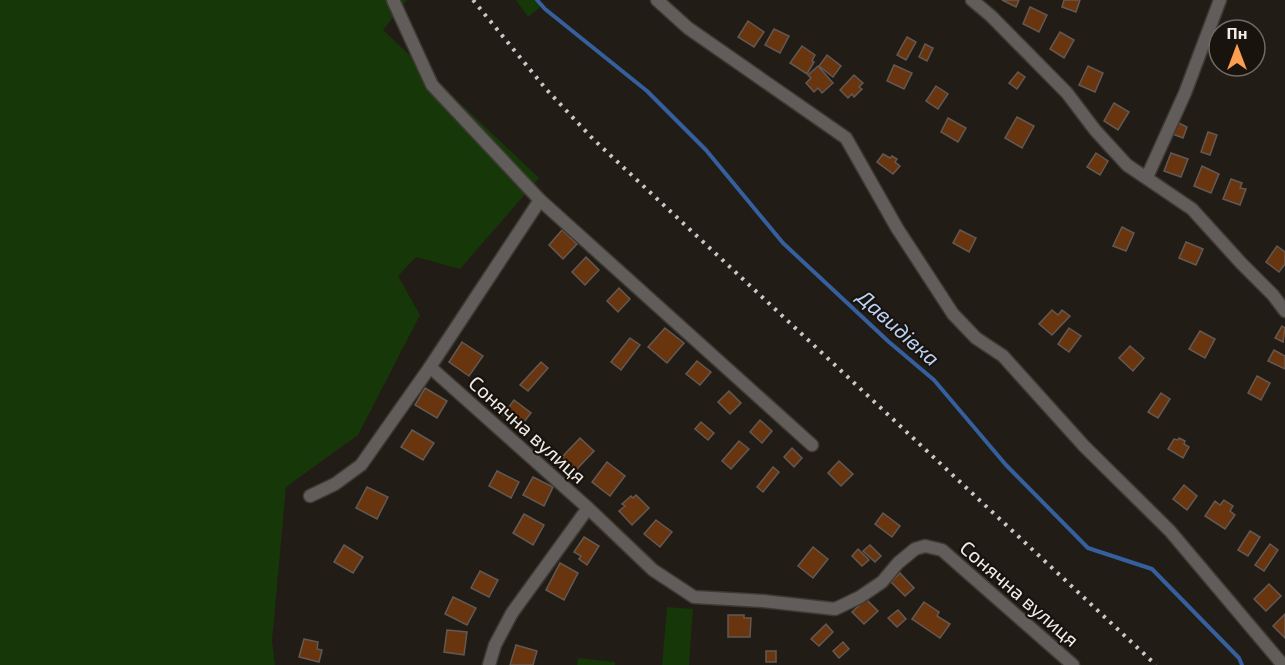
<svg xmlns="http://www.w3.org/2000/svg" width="1285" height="665" font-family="'Exo 2',sans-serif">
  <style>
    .green { fill: #163708 }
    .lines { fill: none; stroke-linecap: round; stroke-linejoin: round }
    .stream { stroke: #355f9d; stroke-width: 4 }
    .building { fill: #69350f; stroke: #625954; stroke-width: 1.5 }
    .minor-casing { stroke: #3f3933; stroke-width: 15 }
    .minor { stroke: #615d5b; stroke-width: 12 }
    .rail { stroke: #cdc8c4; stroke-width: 4; stroke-dasharray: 3 6; stroke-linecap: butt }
    .labels { text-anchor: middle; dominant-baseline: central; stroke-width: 4.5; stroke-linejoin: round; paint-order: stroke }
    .street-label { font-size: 20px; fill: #f1ece8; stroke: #19130e }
    .water-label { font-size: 21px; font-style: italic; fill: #bbd3f7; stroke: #19130e }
  </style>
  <rect width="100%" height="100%" fill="#221c16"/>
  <g class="green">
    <path d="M0 0H407L383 30 539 178 460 269 416 257 398 276 420 315 358 435 286 487 272 641 275 665H0Z"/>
    <path d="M516 0H539L542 6 528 17Z"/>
    <path d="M667 607 693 609 689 665H662Z"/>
    <path d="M578 658 615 662V665H577Z"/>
  </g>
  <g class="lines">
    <path class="stream" d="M537 0 545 9 647 91 706 150 783 243 889 342 934 380 1006 465 1088 548 1152 569 1239 658 1242 665"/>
  </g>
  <g class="building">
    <path d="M1002 0H1019L1016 7Z"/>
    <path d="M1064 0H1080L1076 12 1062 7Z"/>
    <path d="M1030 7 1047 15 1039 32 1023 24Z"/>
    <path d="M748 21 764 32 754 47 738 37Z"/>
    <path d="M774 29 789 36 780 53 765 45Z"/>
    <path d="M1060 32 1074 40 1064 58 1050 49Z"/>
    <path d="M907 37 916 42 906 60 897 55Z"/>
    <path d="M925 44 933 48 927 61 919 57Z"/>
    <path d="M802 46 815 55 812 61 814 62 807 74 790 63Z"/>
    <path d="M827 55 841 66 833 77 819 66Z"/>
    <path d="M894 65 912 73 904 89 887 81Z"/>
    <path d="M818 66 833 83 822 93 818 88 814 92 806 83 811 78 808 75Z"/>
    <path d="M1088 66 1103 73 1095 92 1079 85Z"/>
    <path d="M1018 72 1025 77 1017 89 1009 83Z"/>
    <path d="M854 75 863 83 859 87 862 89 854 97 852 94 848 98 840 90Z"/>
    <path d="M936 86 948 94 938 109 926 101Z"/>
    <path d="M1114 103 1129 112 1118 130 1104 121Z"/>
    <path d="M1017 117 1034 126 1022 148 1005 138Z"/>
    <path d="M948 118 966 128 958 142 941 132Z"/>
    <path d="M1175 121 1187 127 1183 138 1170 133Z"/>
    <path d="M1208 132 1217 135 1210 155 1201 152Z"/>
    <path d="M1096 153 1108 161 1100 175 1087 167Z"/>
    <path d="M1171 153 1188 159 1181 177 1164 171Z"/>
    <path d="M883 154 890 158 892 156 897 159 895 162 900 166 893 174 877 162Z"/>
    <path d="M1202 166 1219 174 1211 193 1194 186Z"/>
    <path d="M1231 179 1242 183 1240 188 1246 189 1240 205 1223 199Z"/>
    <path d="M1122 227 1134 233 1126 251 1113 246Z"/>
    <path d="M562 230 577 244 563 259 549 245Z"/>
    <path d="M960 230 976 238 969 252 953 243Z"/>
    <path d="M1186 242 1203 249 1196 265 1179 258Z"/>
    <path d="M1277 246 1285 252V264L1279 272 1266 262Z"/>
    <path d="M586 257 599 270 585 285 572 272Z"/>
    <path d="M619 288 630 299 618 312 607 301Z"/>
    <path d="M1052 310 1058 315 1062 310 1070 316 1052 335 1039 324Z"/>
    <path d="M1282 326 1285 328 1283 342 1275 338Z"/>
    <path d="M665 328 684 343 667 363 648 347Z"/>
    <path d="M1069 328 1081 336 1069 352 1058 344Z"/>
    <path d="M1200 331 1215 339 1205 358 1189 349Z"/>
    <path d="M630 338 640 345 621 370 611 362Z"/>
    <path d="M462 342 483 356 469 376 449 362Z"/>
    <path d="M1130 346 1144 358 1133 371 1119 358Z"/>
    <path d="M1274 350 1285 356V369L1268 361Z"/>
    <path d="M697 361 711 372 700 385 686 374Z"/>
    <path d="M541 362 548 368 528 391 520 385Z"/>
    <path d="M1257 376 1270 383 1261 400 1248 393Z"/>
    <path d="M425 388 447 401 437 418 415 405Z"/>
    <path d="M729 391 741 403 730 414 718 402Z"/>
    <path d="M1161 393 1170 399 1158 418 1148 412Z"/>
    <path d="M514 400 531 413 520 427 503 415Z"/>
    <path d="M760 420 772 431 762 443 750 432Z"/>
    <path d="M701 422 714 433 708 440 695 429Z"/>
    <path d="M412 430 434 443 423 460 401 447Z"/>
    <path d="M580 438 594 451 576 470 562 457Z"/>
    <path d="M1179 438 1185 441 1184 444 1189 447 1183 458 1168 449 1174 439 1178 440Z"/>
    <path d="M739 441 749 449 731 469 722 461Z"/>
    <path d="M792 448 802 458 794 467 784 457Z"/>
    <path d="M839 461 853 474 841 486 828 473Z"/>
    <path d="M607 462 625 476 610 496 592 482Z"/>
    <path d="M773 467 779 472 763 492 757 487Z"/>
    <path d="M497 471 519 482 511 498 489 486Z"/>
    <path d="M533 477 553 487 544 506 523 495Z"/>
    <path d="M1184 485 1197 496 1187 510 1173 499Z"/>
    <path d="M367 487 388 497 377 519 356 508Z"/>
    <path d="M636 495 649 508 632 525 619 511 625 506 622 504 631 496 633 498Z"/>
    <path d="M1224 500 1233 506 1230 511 1235 515 1225 529 1205 516 1215 501 1220 505Z"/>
    <path d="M883 513 900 526 892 537 875 524Z"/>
    <path d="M524 514 544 525 533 545 513 533Z"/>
    <path d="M656 520 672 532 660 547 644 534Z"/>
    <path d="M1250 531 1260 537 1248 556 1238 550Z"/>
    <path d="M584 537 599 546 587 565 579 559 581 556 574 552Z"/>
    <path d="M1270 544 1278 550 1264 571 1255 565Z"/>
    <path d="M344 545 363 557 353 573 334 562Z"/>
    <path d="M870 545 881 556 875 562 863 551Z"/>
    <path d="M813 547 828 559 813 578 798 566Z"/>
    <path d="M858 549 869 560 862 566 852 556Z"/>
    <path d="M560 563 578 573 564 600 546 590Z"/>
    <path d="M480 571 498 580 489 597 471 588Z"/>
    <path d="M900 573 914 588 905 596 891 582Z"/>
    <path d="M1269 584 1281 596 1266 611 1254 599Z"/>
    <path d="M453 597 476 608 467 625 445 614Z"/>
    <path d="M866 599 878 611 864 624 852 612Z"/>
    <path d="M924 602 939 612 937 616 950 624 940 638 912 619Z"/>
    <path d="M898 610 906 619 897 627 888 618Z"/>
    <path d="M1285 614V638L1273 626Z"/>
    <path d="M728 615H744V618H751L750 637H728Z"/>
    <path d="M826 624 833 632 819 646 811 639Z"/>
    <path d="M447 630 467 632 464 655 444 652Z"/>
    <path d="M304 639 318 642 317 649 322 650 319 662 299 657Z"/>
    <path d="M843 642 849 649 839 658 833 651Z"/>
    <path d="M516 645 537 651 533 665H510Z"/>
    <rect x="766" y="651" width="10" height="11"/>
  </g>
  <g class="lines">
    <g class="minor-casing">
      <g id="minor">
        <path d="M393 0 432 85 540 200"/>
        <path d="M657 0 688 28 846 138 897 228 953 314 976 338 1003 356 1084 446 1170 531 1283 665"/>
        <path d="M972 0 991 16 1067 93 1095 130 1127 165 1192 209 1241 263 1273 295 1285 311"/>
        <path d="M1147 177 1185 93 1220 0"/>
        <path d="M430 367 588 508 653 570 694 597 763 601 835 609 860 597 882 582 898 563 915 549 925 546 942 550 1073 665"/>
        <path d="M310 496 335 484 361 465 430 367 540 200 812 445"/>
        <path d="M489 665 495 645 512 613 588 508"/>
      </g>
    </g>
    <use href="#minor" class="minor"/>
    <path class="rail" d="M473 0 546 89 593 139 1156 665"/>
  </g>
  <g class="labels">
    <g class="street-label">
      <text transform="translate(528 429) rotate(42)">Сонячна вулиця</text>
      <text transform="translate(1020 593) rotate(41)">Сонячна вулиця</text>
    </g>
    <g class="water-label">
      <text transform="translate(899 327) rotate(42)">Давидівка</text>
    </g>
  </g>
  <g transform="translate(1237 48)"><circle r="28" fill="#19130e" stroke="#6f6a65" stroke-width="1.5"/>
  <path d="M0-4.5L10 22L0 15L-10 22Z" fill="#fb9e52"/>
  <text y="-9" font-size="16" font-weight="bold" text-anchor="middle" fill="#f1ece8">Пн</text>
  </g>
</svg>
